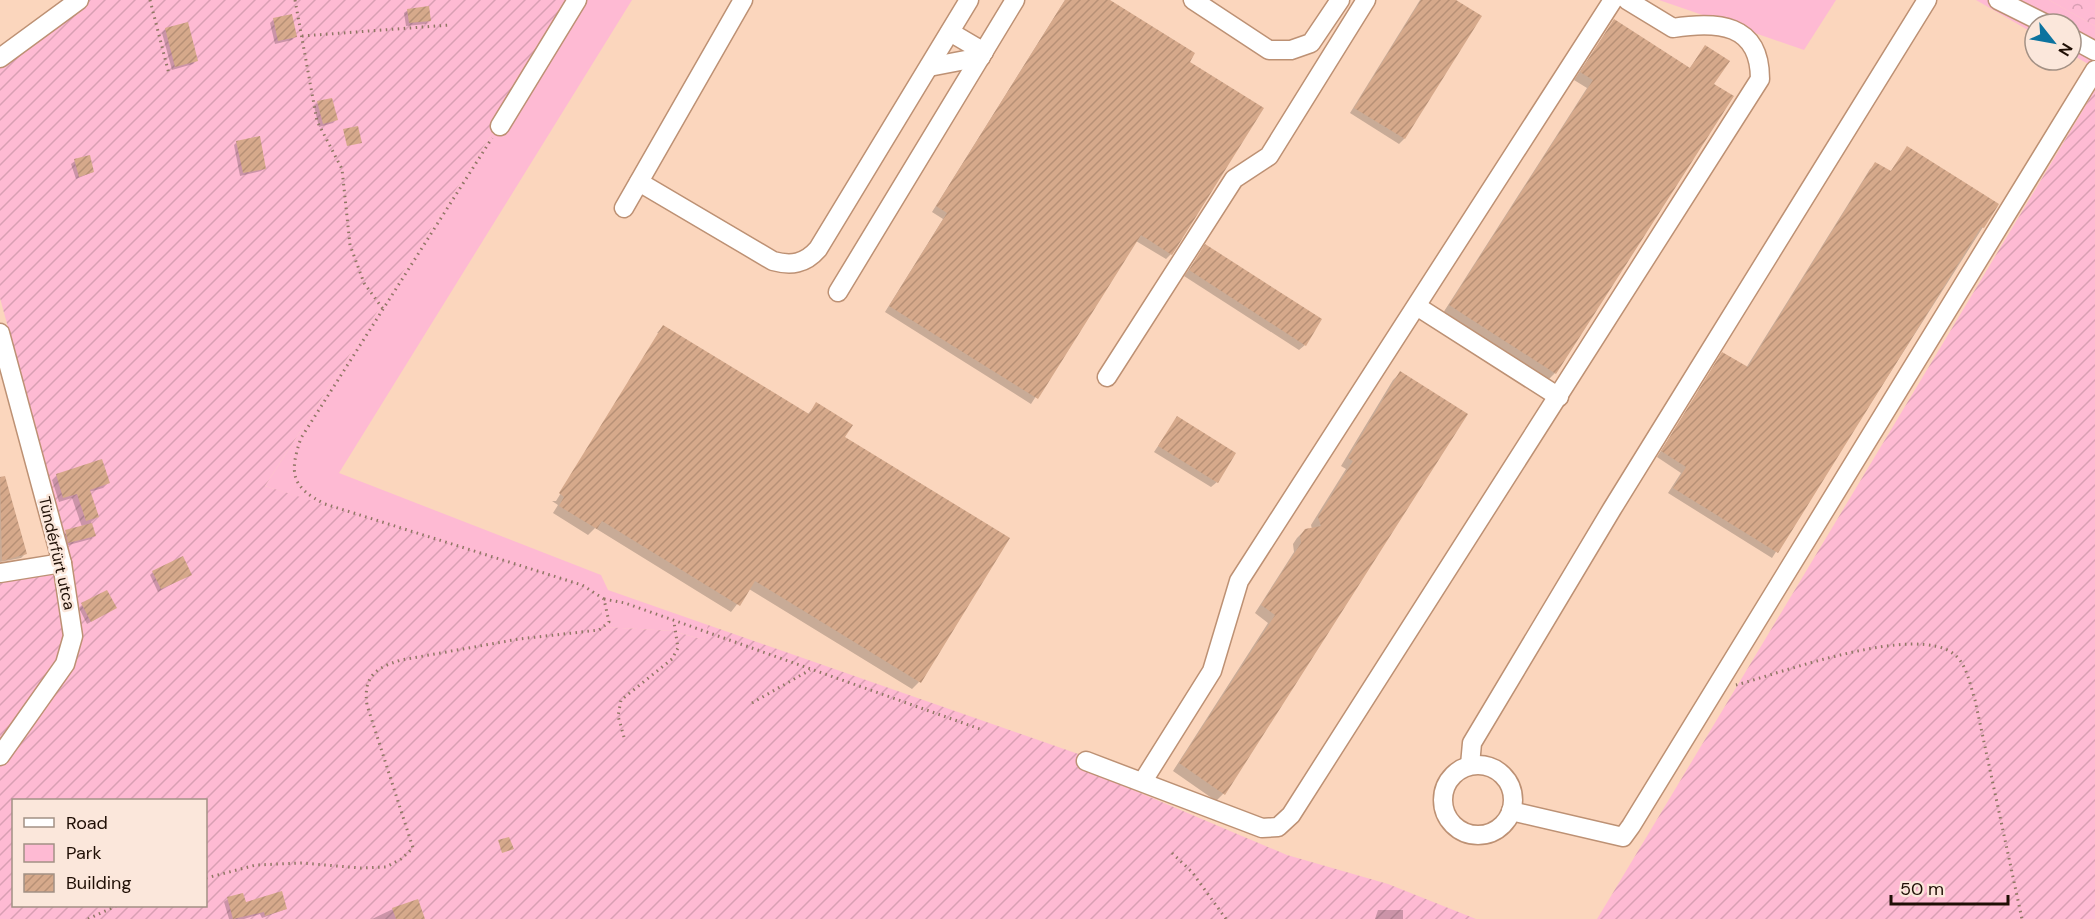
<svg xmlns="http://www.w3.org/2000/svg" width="2095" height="919" font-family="'DM Sans',sans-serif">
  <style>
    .green { fill: #febad3 }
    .forest { fill: url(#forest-crowns) }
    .garden { fill: url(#garden-furrows); fill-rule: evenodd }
    .shadow { fill: #0003 }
    .building { fill: url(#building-hatch) }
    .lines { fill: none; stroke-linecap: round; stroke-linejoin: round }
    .minor-casing { stroke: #bd9174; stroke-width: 21 }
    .path { stroke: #907664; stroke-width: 3; stroke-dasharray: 1.5 4.5; stroke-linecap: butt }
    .minor { stroke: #fff; stroke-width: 18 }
    .labels { text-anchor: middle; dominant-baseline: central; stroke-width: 5; stroke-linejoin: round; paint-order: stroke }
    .street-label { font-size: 16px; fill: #1f0f05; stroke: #fbe7db }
  </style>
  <defs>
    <pattern id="forest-crowns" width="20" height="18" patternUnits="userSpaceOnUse" patternTransform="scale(1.5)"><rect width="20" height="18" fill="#febad3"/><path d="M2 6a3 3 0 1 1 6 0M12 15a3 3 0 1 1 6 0" fill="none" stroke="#d99fb4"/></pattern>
    <pattern id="garden-furrows" width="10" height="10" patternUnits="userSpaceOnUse" patternTransform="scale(1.5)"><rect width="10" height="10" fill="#febad3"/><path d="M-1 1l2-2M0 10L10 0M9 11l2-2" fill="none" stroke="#d99fb4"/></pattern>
    <pattern id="building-hatch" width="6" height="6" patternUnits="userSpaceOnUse" patternTransform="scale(1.5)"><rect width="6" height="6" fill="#d6a98b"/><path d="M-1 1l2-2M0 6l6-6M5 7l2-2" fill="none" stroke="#b79076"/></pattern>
  </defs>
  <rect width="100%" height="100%" fill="#fbd6bd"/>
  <g class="green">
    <path d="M578 0H632L339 473 601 575 608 590 708 625 704 640 673 631 603 627 599 595 265 486Z"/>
    <path d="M1659 0H1836L1804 50Z"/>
    <path d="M1976 0H2049L2095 26V68L2071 54V24H2035V34Z"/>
  </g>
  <path class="forest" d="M2049 0H2095V26Z"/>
  <g class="garden">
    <path d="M83 0H578L265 486 580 584 599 595 604 627 673 631 704 640 708 625 1084 756 1079 767 1287 855 1388 884 1476 919H0V579L74 571 0 298V63ZM14 800H206V906H14Z"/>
    <path d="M2095 90V919H1597L1611 896Z"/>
  </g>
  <g class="shadow">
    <path d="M1065 0H1107L1188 62 1171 254 1166 259 1136 241 1031 404 885 312 943 219 932 212Z"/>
    <path d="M1420 0H1453L1404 139 1399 144 1350 113Z"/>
    <path d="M408 10 429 20 426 24 406 26 404 13Z"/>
    <path d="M274 19 295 37 292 40 275 44 270 23Z"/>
    <path d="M1614 21 1689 69 1705 47 1712 85 1555 373 1548 380 1443 313 1587 88 1574 80Z"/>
    <path d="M166 29 196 61 193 64 172 70 162 33Z"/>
    <path d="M318 103 336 120 333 123 319 127 314 106Z"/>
    <path d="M237 142 265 168 261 171 240 176 234 145Z"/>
    <path d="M1907 148 1983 227 1772 558 1668 493 1681 473 1657 457 1723 354 1746 368 1870 169 1876 164 1890 172Z"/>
    <path d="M75 161 93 172 76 179 71 164Z"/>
    <path d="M1206 246 1305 345 1299 350 1184 276Z"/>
    <path d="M663 326 807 415 817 404 919 682 912 689 749 589 731 612 595 528 588 535 553 513 558 505 552 501H556L660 333H657Z"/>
    <path d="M1400 373 1223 794 1216 801 1173 771 1268 623 1255 613 1294 552 1293 544 1297 538 1305 530 1312 529 1311 525 1346 469 1341 466 1393 380Z"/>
    <path d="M1177 418 1217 482 1211 487 1154 452Z"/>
    <path d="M57 475 108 483 103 488 89 492 97 517 91 522 94 535 91 539 65 546 62 535 82 527 72 498 59 502 52 480Z"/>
    <path d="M4 477 26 553 21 558 0 562V478Z"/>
    <path d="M153 572 190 574 158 592 150 575Z"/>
    <path d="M82 605 115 608 87 624 79 608Z"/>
    <path d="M228 899 245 904 286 909 262 918 260 914 244 919H229L224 902Z"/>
    <path d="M393 909 414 919H372Z"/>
    <path d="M1378 910H1403V919H1375Z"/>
  </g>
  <g class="building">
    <path d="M1065 0H1110L1195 53 1190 62 1264 108 1172 255 1141 235 1038 399 889 306 947 213 936 206Z"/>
    <path d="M1421 0H1456L1482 16 1405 139 1354 108Z"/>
    <path d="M429 6 431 21 409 23 407 9Z"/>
    <path d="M292 14 297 37 278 41 273 18Z"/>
    <path d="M1614 19 1690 68 1705 45 1730 61 1714 84 1734 96 1556 374 1449 305 1593 80 1580 72Z"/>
    <path d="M188 22 198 61 175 67 165 28Z"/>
    <path d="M332 98 338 120 323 124 317 101Z"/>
    <path d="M358 126 362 143 347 146 343 129Z"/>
    <path d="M260 136 266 169 243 173 236 141Z"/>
    <path d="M1907 146 1999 204 1984 228 1981 227 1778 553 1673 488 1686 467 1661 451 1722 352 1748 367 1875 162 1891 171Z"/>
    <path d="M90 155 94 172 79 177 74 159Z"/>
    <path d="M1205 244 1322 319 1306 346 1189 270Z"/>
    <path d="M663 325 809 414 816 402 853 425 845 437 1010 538 921 683 755 581 740 606 602 521 597 529 559 506 564 497 559 493Z"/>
    <path d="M1400 371 1468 414 1225 795 1179 763 1275 615 1261 605 1301 543 1300 536 1305 529 1321 526 1318 517 1353 461 1348 458Z"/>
    <path d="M1177 416 1236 453 1218 483 1158 446Z"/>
    <path d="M102 459 110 483 90 490 99 517 86 521 77 494 63 498 56 474Z"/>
    <path d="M5 476 27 554 2 561 0 477Z"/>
    <path d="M92 523 96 536 68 543 65 530Z"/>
    <path d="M183 556 192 575 161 589 152 571Z"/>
    <path d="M107 590 117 608 91 622 81 603Z"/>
    <path d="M509 837 514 849 502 853 498 840Z"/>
    <path d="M282 891 287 909 265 916 264 912 233 919 227 897 243 893 246 902Z"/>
    <path d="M418 899 425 919H396L392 908Z"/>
  </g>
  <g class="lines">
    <g class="minor-casing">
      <g id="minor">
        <path d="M1193 0 1269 50H1291L1311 43 1340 0"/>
        <path d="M1998 0 2046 24"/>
        <path d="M950 32 984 52"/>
        <path d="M2071 38 2095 51"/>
        <path d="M0 58 79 0"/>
        <path d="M929 67 981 57"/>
        <path d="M500 126 577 0"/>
        <path d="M639 182 773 261C791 266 805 264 818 249L969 0"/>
        <path d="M624 208 743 0"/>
        <path d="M838 292 1015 0"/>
        <path d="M1418 307 1559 397"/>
        <path d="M0 333 62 563 73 636 65 664 0 756"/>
        <path d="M1107 377 1234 179 1269 156 1366 0"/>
        <path d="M0 573 62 563"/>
        <path d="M1086 761 1262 828 1278 827 1291 815 1760 79C1760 23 1717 21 1673 28L1627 0"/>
        <circle cx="1478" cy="800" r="35"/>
        <path d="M1470 765 1472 743 1612 509 1927 0"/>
        <path d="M1143 781 1212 671 1239 581 1613 0"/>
        <path d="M1511 811 1623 837 1631 826 2095 70"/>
      </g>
    </g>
    <g class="path">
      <path d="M150 0 169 74"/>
      <path d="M295 0 317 121 342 169 350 245 364 283 383 309"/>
      <path d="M302 36 450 25"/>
      <path d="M604 599 625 603 980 729"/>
      <path d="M1736 685C1781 673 1917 622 1955 655 1967 665 1970 685 1975 700L2022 919"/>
      <path d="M752 703 810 670"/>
      <path d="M624 737 618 716 621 700 672 659 678 648 674 622"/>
      <path d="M1172 853 1192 872 1226 919"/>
      <path d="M206 878 256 865 302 863 361 868 386 867 401 859 413 848 367 705C363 677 375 668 401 660L519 639 599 630 609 622 604 599 582 585 325 504C291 487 289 473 301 438L492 138"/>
      <path d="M88 919 116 906"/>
    </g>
    <use href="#minor" class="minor"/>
  </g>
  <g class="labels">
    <g class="street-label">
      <text transform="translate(57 553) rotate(77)">Tündérfürt utca</text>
    </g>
  </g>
  <rect x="12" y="799" width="195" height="108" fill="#fbe7db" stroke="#a39185" stroke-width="1.5"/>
  <rect x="24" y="818" width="30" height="9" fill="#ffffff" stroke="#a39185" stroke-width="1.5"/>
  <text x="66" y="829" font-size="18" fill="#1f0f05">Road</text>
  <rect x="24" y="844" width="30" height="18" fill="#febad3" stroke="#a39185" stroke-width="1.5"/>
  <text x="66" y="859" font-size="18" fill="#1f0f05">Park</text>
  <rect x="24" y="874" width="30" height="18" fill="url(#building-hatch)" stroke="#a39185" stroke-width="1.5"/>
  <text x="66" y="889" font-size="18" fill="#1f0f05">Building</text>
  <g transform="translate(2053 42) rotate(121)"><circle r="28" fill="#fbe7db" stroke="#a39185" stroke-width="1.5"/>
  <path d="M0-4.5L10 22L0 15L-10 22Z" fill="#0c739f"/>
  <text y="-9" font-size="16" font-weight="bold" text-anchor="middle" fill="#1f0f05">N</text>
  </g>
  <path d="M1891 895v9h117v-9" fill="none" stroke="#1f0f05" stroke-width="3"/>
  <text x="1900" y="895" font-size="18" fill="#1f0f05" stroke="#fbe7db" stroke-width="4.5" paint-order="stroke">50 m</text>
</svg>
